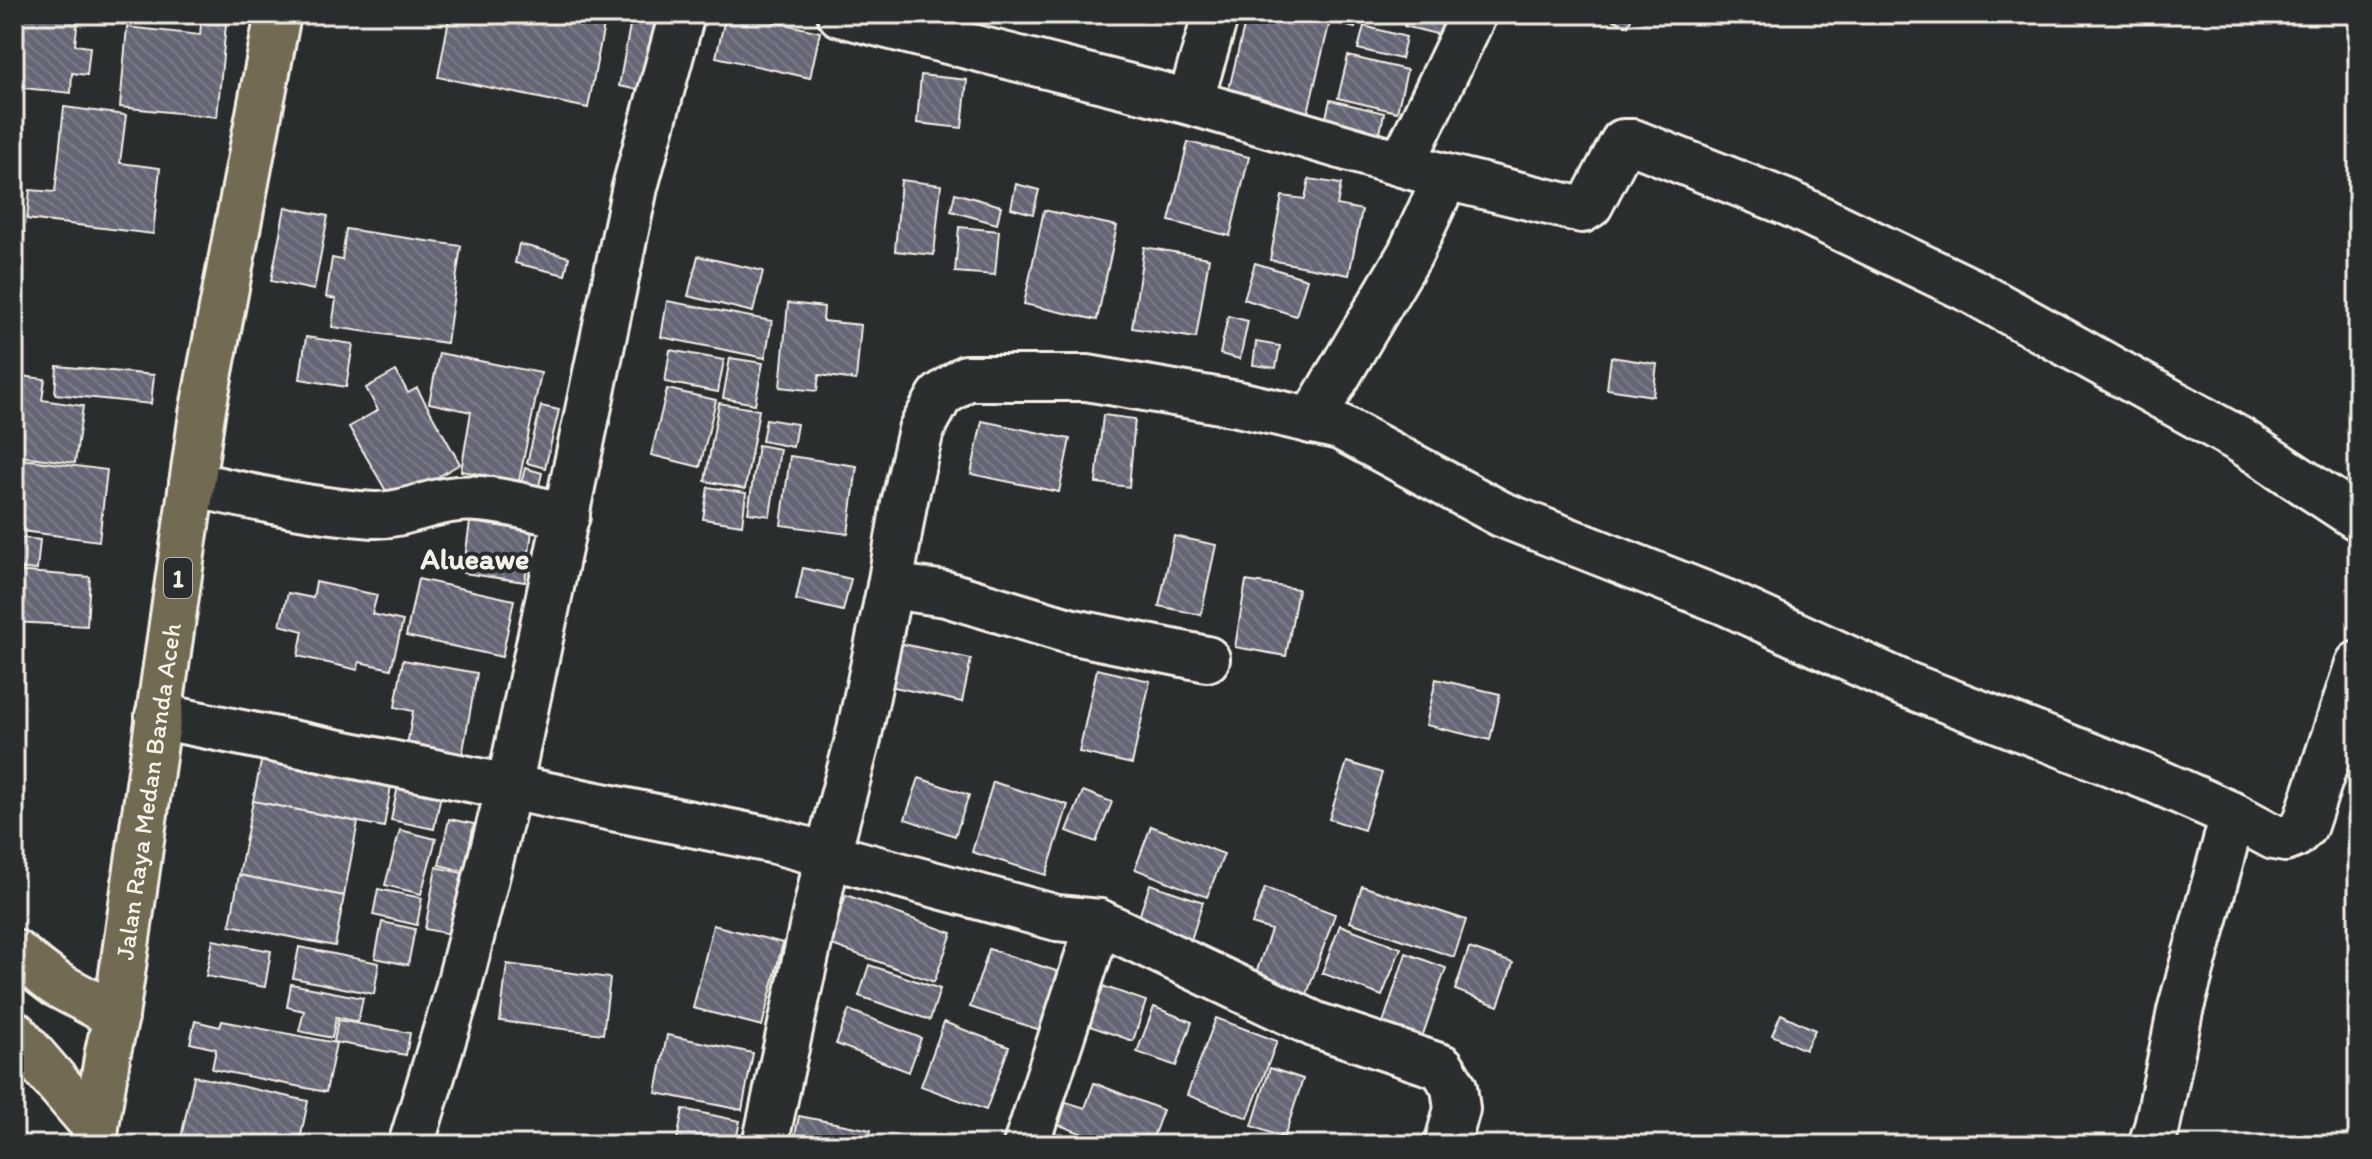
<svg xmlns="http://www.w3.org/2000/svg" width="2372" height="1159" font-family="Itim,sans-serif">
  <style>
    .building { fill: url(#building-back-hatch); stroke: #f4f1e8; stroke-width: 2 }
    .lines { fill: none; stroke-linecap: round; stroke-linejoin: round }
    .minor-casing { stroke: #f4f1e8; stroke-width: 50 }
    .highway-casing { stroke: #f4f1e8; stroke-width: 50 }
    .minor { stroke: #2a2d2e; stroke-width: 44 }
    .highway { stroke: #736b52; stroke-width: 44 }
    .labels { text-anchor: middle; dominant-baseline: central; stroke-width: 8; stroke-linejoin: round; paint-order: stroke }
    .shield { fill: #2a2d2e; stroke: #b7b6b0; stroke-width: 2 }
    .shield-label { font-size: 24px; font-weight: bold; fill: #f4f1e8 }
    .street-label { font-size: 26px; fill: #f4f1e8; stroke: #2a2d2e }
    .quarter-label { font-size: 30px; font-weight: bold; fill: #f4f1e8; stroke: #2a2d2e }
  </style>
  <defs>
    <pattern id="building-back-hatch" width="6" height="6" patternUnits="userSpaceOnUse" patternTransform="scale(2)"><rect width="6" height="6" fill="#656675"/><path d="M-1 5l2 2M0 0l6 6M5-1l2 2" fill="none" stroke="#7c7c89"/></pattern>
  </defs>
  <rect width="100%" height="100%" fill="#2a2d2e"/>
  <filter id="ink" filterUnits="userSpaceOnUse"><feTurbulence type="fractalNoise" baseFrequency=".0125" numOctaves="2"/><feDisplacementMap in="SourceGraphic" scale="16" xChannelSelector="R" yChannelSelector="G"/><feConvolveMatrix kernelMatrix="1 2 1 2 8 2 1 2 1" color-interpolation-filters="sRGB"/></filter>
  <g filter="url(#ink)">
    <g class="building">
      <path d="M14 14 78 18 75 45 90 47 87 75 72 73 71 93 14 87Z"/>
      <path d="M202 14H227L217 117 120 107 127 27 200 35Z"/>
      <path d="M450 14H552L604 25 588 108 438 77Z"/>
      <path d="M632 14H657L644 91 619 86Z"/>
      <path d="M726 14H740L820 32 810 78 716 57Z"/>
      <path d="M1247 14H1286L1329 25 1308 112 1228 93Z"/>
      <path d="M1301 14H1358L1355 28Z"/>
      <path d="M1407 14H1462L1457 39 1404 26Z"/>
      <path d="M1599 14H1633L1628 26Z"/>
      <path d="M1364 26 1406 37 1401 59 1358 49Z"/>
      <path d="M1348 56 1407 70 1397 112 1338 98Z"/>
      <path d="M921 75 967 80 962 128 917 123Z"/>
      <path d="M1330 100 1384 113 1378 143 1323 130Z"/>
      <path d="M64 107 126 115 120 163 160 168 153 234 27 219 30 190 55 192Z"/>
      <path d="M1188 142 1249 157 1230 236 1169 221Z"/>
      <path d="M1309 179 1341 184 1337 205 1362 210 1349 275 1270 260 1282 196 1305 199Z"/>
      <path d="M901 180 941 185 934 255 895 251Z"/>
      <path d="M1016 184 1039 190 1033 214 1011 208Z"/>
      <path d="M955 193 1001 206 997 224 951 211Z"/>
      <path d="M285 207 328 216 314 290 271 281Z"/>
      <path d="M1044 210 1117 226 1097 320 1024 304Z"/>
      <path d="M959 227 999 231 995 275 955 272Z"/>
      <path d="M346 229 461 246 447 343 332 327 336 299 326 297 332 258 342 260Z"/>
      <path d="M519 244 569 257 565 275 515 263Z"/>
      <path d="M1144 247 1209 258 1196 338 1132 328Z"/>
      <path d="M698 256 763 271 753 312 688 296Z"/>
      <path d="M1255 263 1307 279 1296 316 1244 299Z"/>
      <path d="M667 301 772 321 765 358 661 337Z"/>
      <path d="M788 303 824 307 823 321 861 325 856 380 819 375 817 391 780 387Z"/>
      <path d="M1228 316 1248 321 1240 359 1220 354Z"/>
      <path d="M306 337 353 344 346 387 300 379Z"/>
      <path d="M1256 342 1280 346 1276 368 1253 365Z"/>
      <path d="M670 350 724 360 718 392 665 382Z"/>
      <path d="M439 353 541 373 519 481 461 471 471 412 429 403Z"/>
      <path d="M1611 357 1657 364 1653 396 1607 389Z"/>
      <path d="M730 358 763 363 755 404 723 398Z"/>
      <path d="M57 366 154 375 151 404 55 394Z"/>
      <path d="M396 371 408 393 417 388 460 464 393 503 349 427 378 410 366 388Z"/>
      <path d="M14 375 45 379 42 400 83 406 75 463 14 455Z"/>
      <path d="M667 389 716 400 700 467 651 455Z"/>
      <path d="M719 403 759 410 745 489 705 481Z"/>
      <path d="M541 406 559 410 545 468 527 463Z"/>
      <path d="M1103 415 1135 419 1129 487 1096 483Z"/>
      <path d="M766 419 797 424 793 447 762 441Z"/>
      <path d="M982 421 1070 439 1059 492 971 474Z"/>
      <path d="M758 445 780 449 770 516 748 513Z"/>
      <path d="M790 456 857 466 848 534 781 525Z"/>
      <path d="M14 458 107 470 99 541 14 530Z"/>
      <path d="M525 468 542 473 534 507 516 503Z"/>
      <path d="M708 487 746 493 742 525 703 519Z"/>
      <path d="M470 522 532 531 525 582 463 573Z"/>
      <path d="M1174 536 1216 545 1201 615 1159 606Z"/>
      <path d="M14 537 40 540 37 570 14 568Z"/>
      <path d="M803 568 851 579 843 611 796 600Z"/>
      <path d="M14 571 90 577 87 626 14 622Z"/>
      <path d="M418 579 514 600 502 657 406 636Z"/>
      <path d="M1246 581 1298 589 1286 656 1235 647Z"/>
      <path d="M316 582 377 595 372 614 403 621 391 669 359 662 358 670 298 656 303 631 280 625 288 593 313 598Z"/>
      <path d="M894 642 971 659 962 702 885 685Z"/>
      <path d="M403 660 477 673 461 762 406 752 413 711 395 707Z"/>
      <path d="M1097 669 1150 681 1132 764 1079 752Z"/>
      <path d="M1436 679 1500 694 1490 740 1426 725Z"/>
      <path d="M265 742 394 768 384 827 253 801Z"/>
      <path d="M1347 762 1382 773 1364 830 1329 819Z"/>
      <path d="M400 776 443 785 434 829 391 820Z"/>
      <path d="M919 778 969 795 955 836 905 819Z"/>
      <path d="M993 782 1068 805 1046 875 972 852Z"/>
      <path d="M1083 791 1112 802 1096 842 1067 831Z"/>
      <path d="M253 801 358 822 344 896 239 875Z"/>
      <path d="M449 819 474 824 464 871 439 865Z"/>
      <path d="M1151 826 1224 854 1207 897 1135 869Z"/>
      <path d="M400 830 436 839 421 894 385 885Z"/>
      <path d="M436 867 462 873 450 934 425 929Z"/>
      <path d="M239 875 344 896 335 946 230 925Z"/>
      <path d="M1150 884 1203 902 1189 946 1135 929Z"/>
      <path d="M1362 886 1466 920 1454 957 1350 922Z"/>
      <path d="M1265 888 1335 914 1307 994 1255 976 1271 930 1252 924Z"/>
      <path d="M378 889 422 898 417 925 373 915Z"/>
      <path d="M846 895 952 933 934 982 829 944Z"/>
      <path d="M382 922 415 929 408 965 375 958Z"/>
      <path d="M713 925 783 943 762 1026 693 1008Z"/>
      <path d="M1340 925 1401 948 1382 996 1322 973Z"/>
      <path d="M213 940 271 951 265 987 206 976Z"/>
      <path d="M299 947 379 963 374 994 293 978Z"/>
      <path d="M1469 948 1513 963 1498 1006 1455 990Z"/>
      <path d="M989 949 1059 972 1040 1030 970 1007Z"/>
      <path d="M1406 953 1446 968 1421 1040 1382 1026Z"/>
      <path d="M507 964 610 978 603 1034 500 1021Z"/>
      <path d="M869 965 940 989 930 1020 859 996Z"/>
      <path d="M1091 982 1146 1001 1133 1041 1078 1022Z"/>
      <path d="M291 984 363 998 358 1022 336 1017 332 1038 299 1031 304 1011 287 1007Z"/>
      <path d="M1154 1007 1192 1022 1176 1066 1137 1052Z"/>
      <path d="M849 1010 921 1038 909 1072 836 1044Z"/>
      <path d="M1781 1014 1815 1030 1805 1050 1772 1035Z"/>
      <path d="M1216 1018 1277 1041 1248 1118 1187 1095Z"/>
      <path d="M338 1020 410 1033 406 1055 334 1042Z"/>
      <path d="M195 1021 220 1027 222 1021 336 1043 326 1092 212 1069 216 1049 190 1043Z"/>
      <path d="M944 1022 1009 1047 986 1110 921 1086Z"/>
      <path d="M667 1035 753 1053 742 1110 656 1093Z"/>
      <path d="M1270 1068 1303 1079 1284 1138 1252 1126Z"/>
      <path d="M194 1076 308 1101 299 1145H215L181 1138Z"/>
      <path d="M1094 1083 1163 1110 1150 1145H1112L1059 1125 1066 1102 1085 1108Z"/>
      <path d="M683 1109 740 1121 735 1145H676Z"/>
      <path d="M799 1116 871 1130 868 1145H793Z"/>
    </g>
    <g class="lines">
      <g class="minor-casing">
        <g id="minor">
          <path d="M840 14 1190 102 1446 177"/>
          <path d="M1190 102 1216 14"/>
          <path d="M1402 164 1474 14"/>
          <path d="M1311 421 1410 254 1446 177 1582 210 1590 205 1623 142H1633L1788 203 1972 291 2240 440 2358 518"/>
          <path d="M192 484C252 497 312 511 374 515 403 516 429 501 458 499 492 496 533 509 567 516"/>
          <path d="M890 586 946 594 1069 631 1207 659"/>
          <path d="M158 716 775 841 1057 918 1099 922 1316 1025 1442 1067 1454 1087 1457 1109 1447 1145"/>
          <path d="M411 1145 456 997 509 787 635 187 682 14"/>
          <path d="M765 1145 828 854 858 739 890 586 904 504 921 430 940 396 966 378H1087L1238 404 1340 427 1501 514 1725 602 1902 683 2154 780 2233 815 2274 837 2285 839 2295 835 2305 825 2358 664"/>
          <path d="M1026 1145 1099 922"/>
          <path d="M2151 1145 2157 1127 2180 1011 2233 815"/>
        </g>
      </g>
      <g class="highway-casing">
        <g id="highway">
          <path d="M14 952 56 984 116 1016"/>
          <path d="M14 1033 96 1128"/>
          <path id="s1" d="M93 1145 108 1052 116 1016 202 414 278 14"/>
        </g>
      </g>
      <use href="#minor" class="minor"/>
      <use href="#highway" class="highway"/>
    </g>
  </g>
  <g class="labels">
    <rect class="shield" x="164" y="558" width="28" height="40" rx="6"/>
    <g class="shield-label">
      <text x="178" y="578">1</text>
    </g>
    <g class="street-label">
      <text stroke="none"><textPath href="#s1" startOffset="358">Jalan Raya Medan Banda Aceh</textPath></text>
    </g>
    <g class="quarter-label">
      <text x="475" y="558">Alueawe</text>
    </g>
  </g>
  <rect width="2372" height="1159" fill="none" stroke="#2a2d2e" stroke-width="48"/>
  <rect x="24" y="24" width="2324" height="1111" fill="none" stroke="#f4f1e8" stroke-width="3" filter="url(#ink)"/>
</svg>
